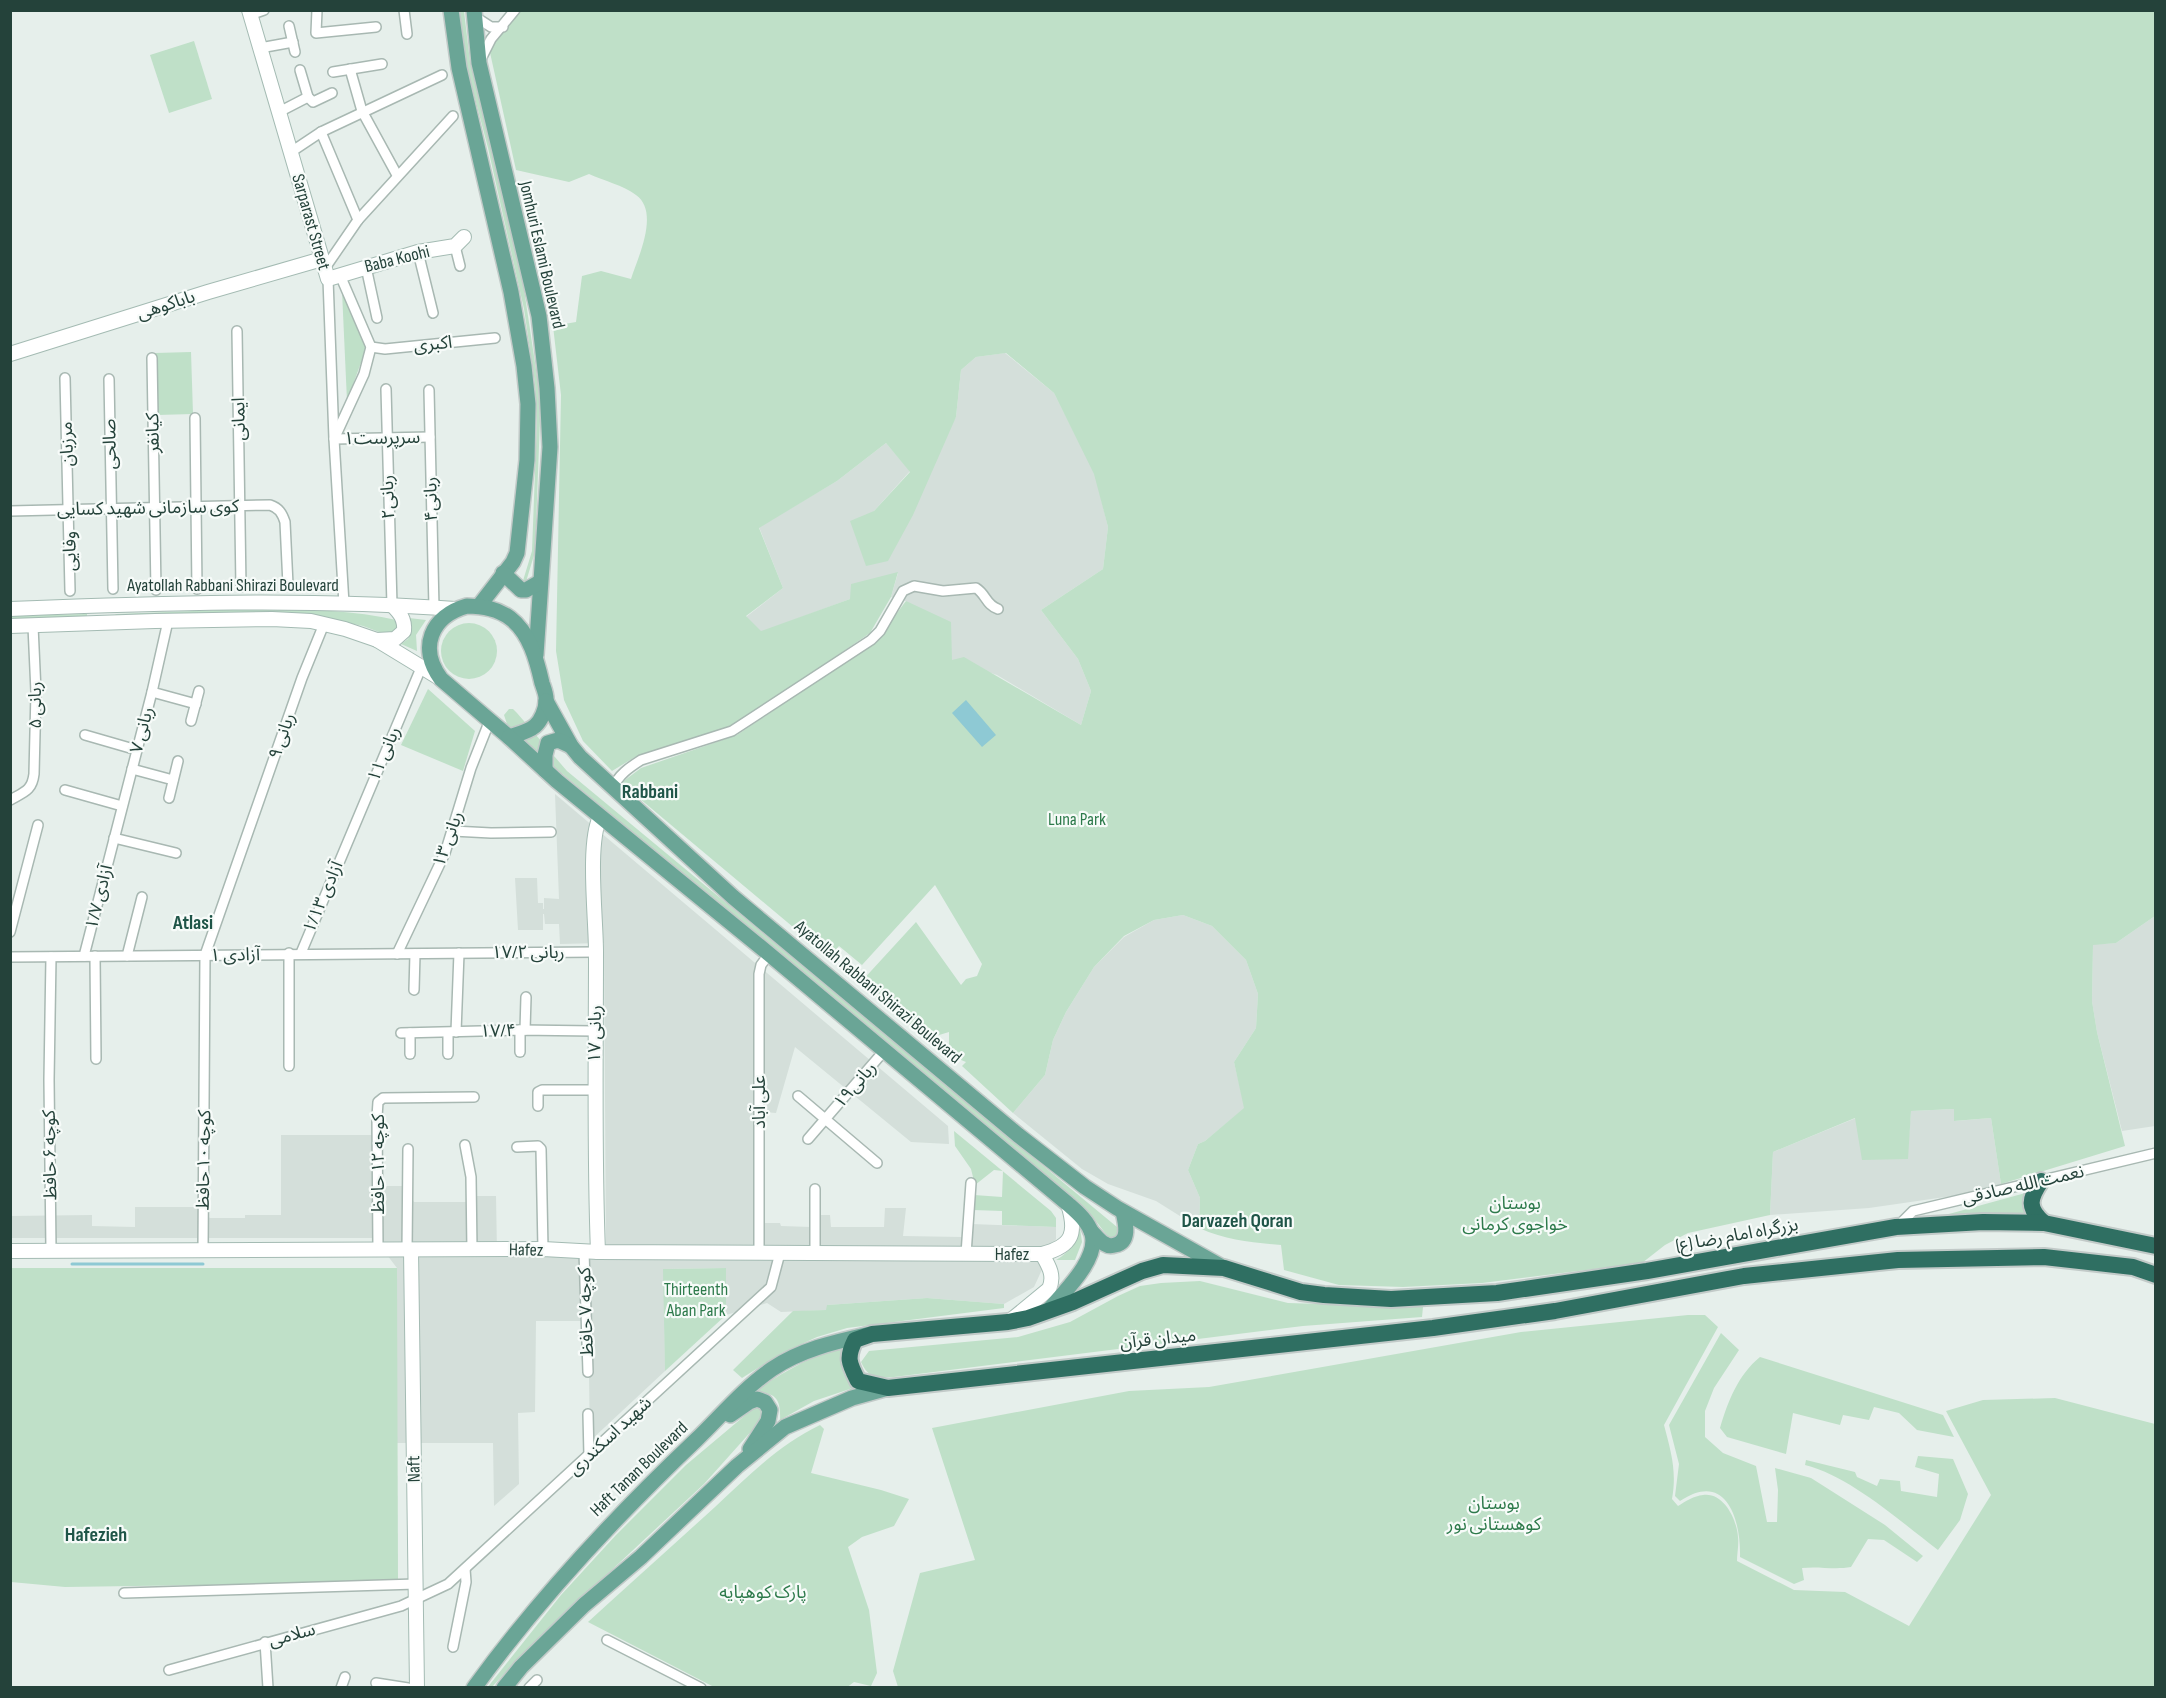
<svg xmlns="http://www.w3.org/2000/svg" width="2166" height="1698" font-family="'Sofia Sans Condensed','Noto Sans Arabic',sans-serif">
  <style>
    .built { fill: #d4dfda }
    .green { fill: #bfe0c8 }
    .water { fill: #8ec9d4 }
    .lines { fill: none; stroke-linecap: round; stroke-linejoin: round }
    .stream { stroke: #8ec9d4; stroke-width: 3 }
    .street-casing { stroke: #a8b8b2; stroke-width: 12 }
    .secondary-casing { stroke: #a4bbb3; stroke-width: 16 }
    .primary-casing { stroke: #c2cac8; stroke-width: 18 }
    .highway-casing { stroke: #c2cac8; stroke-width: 20 }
    .street { stroke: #fff; stroke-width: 9 }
    .secondary { stroke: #fff; stroke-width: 14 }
    .primary { stroke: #6aa596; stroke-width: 15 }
    .highway { stroke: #2f6f62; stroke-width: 16 }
    .labels { text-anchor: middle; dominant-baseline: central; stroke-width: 4.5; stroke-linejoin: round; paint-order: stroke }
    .street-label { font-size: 18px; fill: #24423a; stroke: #f7fbf9 }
    .park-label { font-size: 18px; fill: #2d7a4b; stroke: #f7fbf9 }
    .neighbourhood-label { font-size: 20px; font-weight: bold; fill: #1f5548; stroke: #f7fbf9 }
  </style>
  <rect width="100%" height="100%" fill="#e6efeb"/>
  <g class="built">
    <path d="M1005 353 1054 393 1095 474 1108 527 1103 569 1041 610 1078 659 1091 691 1081 725 997 675 951 660 906 601 891 597 898 573 850 599 761 632 746 617 783 588 759 527 837 481 886 443 910 471 874 511 866 566 956 417 961 370 976 357Z"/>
    <path d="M555 794 948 1126 949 1144 911 1142 795 1047 776 1113 764 1112 765 1223H780L781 1226 811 1227 818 1215H830L831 1227H884L885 1208H906L903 1236 962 1237 971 1224 1056 1227V1239L1034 1287 1004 1304 927 1298 827 1305V1310L781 1312 767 1303 726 1315V1268L664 1269 665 1371 590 1441 589 1375H593V1321H536L535 1412 518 1413 519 1484 494 1506 493 1443H397V1268L374 1238H11L10 1216 92 1215V1226L135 1227V1207H196L210 1218H245V1215H281V1135H373L374 1186H402L414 1202H472L473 1196H496L497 1252H606L604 943 560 944 559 924H545L544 914H543V930H518L515 878H537L538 903H543V909H544V898L559 899Z"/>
    <path d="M1183 915 1212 926 1246 960 1258 994 1256 1028 1234 1062 1245 1108 1205 1141 1198 1144 1188 1170 1200 1198 1199 1228 1156 1201 1108 1184 1082 1169 1013 1113 1045 1075 1053 1040 1066 1012 1094 967 1124 937 1154 920Z"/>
    <path d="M2155 916V1126L2122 1131 2097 1032 2092 1001 2093 944 2116 943Z"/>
    <path d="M1954 1109 1955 1121 1991 1118 2001 1184 1959 1195 1869 1208 1770 1215 1773 1152 1856 1118 1907 1159 1911 1111Z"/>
  </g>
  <g class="green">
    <path d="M521 10 2155 11V916L2116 943 2093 945 2092 1001 2097 1032 2125 1146 2001 1184 1991 1118 1954 1121V1109L1911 1111 1908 1159 1862 1160 1855 1118 1773 1152 1770 1215 1688 1233 1665 1245 1642 1263 1482 1283 1403 1287 1339 1285 1284 1270 1281 1245C1251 1242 1228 1241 1199 1228L1200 1198 1188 1170 1198 1144 1205 1141 1244 1108 1234 1062 1256 1028 1258 994 1246 960 1212 926 1183 915 1154 920 1124 936 1094 967 1066 1012 1053 1040 1045 1075 1013 1113 962 1066 966 1062 949 1055V1032L926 1039 860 983 916 922 961 985 966 979 977 976 982 964 935 885 862 965 839 946 830 958 621 783 641 768 737 735 875 642 906 601 951 622 952 660 964 657 1081 725 1091 691 1078 659 1041 610 1103 569 1108 527 1094 474 1054 393 1006 353 976 357 961 370 956 417 913 515 888 561 866 566 850 521 874 511 910 472 886 443 837 481 759 528 783 588 746 616 761 631 850 599 851 584 898 572 891 597 870 633 743 720 717 734 635 757 612 771 583 741 564 700 556 651 561 395 553 326 576 322 582 276 601 271 631 279C638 257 660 212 636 195 623 185 604 181 589 174L569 182 516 170 489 48Z"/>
    <path d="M460 11H464L470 62 521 269 538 383 540 420 535 552 525 585 522 584 532 551 537 420 535 383 524 309 488 148 466 64Z"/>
    <path d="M194 41 212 99 169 113 150 55Z"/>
    <path d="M342 291 367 346 347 401Z"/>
    <path d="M191 352 193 414 157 415 155 353Z"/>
    <path d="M245 609C298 609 350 609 401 621L397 633 387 635 363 626 307 614 113 617 116 614Z"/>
    <path d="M87 614V617L11 620 10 616Z"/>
    <path d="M409 618 426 620 416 635 417 651 401 644 408 639 412 631Z"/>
    <circle cx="469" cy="651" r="28"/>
    <path d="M428 689 475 731 463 771 401 745Z"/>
    <path d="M509 709H513L517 713 567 771 1117 1227 1119 1231 1116 1238H1109L1092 1216 1082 1206 553 766 507 724 504 715Z"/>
    <path d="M954 1131 1051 1211 1056 1218V1227L1002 1225V1211L973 1210 974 1195 1002 1197 1003 1171 994 1170 975 1185 971 1169 955 1146Z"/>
    <path d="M2029 1192V1213L1938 1217Z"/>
    <path d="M1080 1228 1082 1242 1075 1260H1056C1070 1252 1075 1243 1080 1228Z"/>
    <path d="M10 1268H397L398 1582 65 1587 11 1582Z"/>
    <path d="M726 1268V1315L665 1371 663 1269Z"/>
    <path d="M1200 1281 1288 1303 1423 1307 1422 1317 1303 1326 894 1377C876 1378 869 1379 861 1362L869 1351 1018 1337 1070 1322 1118 1296 1140 1286 1161 1283Z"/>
    <path d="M927 1298 1004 1304V1308L847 1328 817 1337 782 1353 742 1378 733 1370 793 1311 826 1310 827 1305Z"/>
    <path d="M1688 1315H1705L1718 1327 1664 1425C1671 1452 1677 1471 1672 1499L1678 1506C1686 1501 1694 1496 1703 1495 1724 1492 1737 1520 1738 1537 1739 1545 1737 1553 1737 1561L1794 1590 1845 1592 1909 1626 1991 1495 1946 1411 1983 1400 2055 1398 2155 1424V1687H898L893 1671 920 1573 975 1560 932 1428 1129 1391 1209 1387 1521 1332Z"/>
    <path d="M1721 1333 1739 1350 1714 1388 1705 1411V1437L1723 1453 1756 1466 1767 1522H1777L1778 1490 1775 1468 1811 1478 1885 1525 1923 1556 1917 1562 1884 1540 1868 1539 1851 1567C1834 1570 1819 1566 1802 1568L1804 1580 1794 1584 1740 1557C1741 1519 1726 1470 1680 1501L1675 1496 1679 1464 1669 1425Z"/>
    <path d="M843 1348C840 1367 842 1373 853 1388L814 1401 780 1420C781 1399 776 1392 754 1392 782 1373 811 1355 843 1348Z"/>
    <path d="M1760 1357 1943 1415 1954 1437 1917 1430 1899 1413 1874 1407 1869 1420 1843 1415 1840 1425 1793 1413 1786 1454 1727 1437 1720 1428C1728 1401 1738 1375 1760 1357Z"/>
    <path d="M755 1407 762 1409 764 1417 704 1484 530 1646 492 1687 487 1688 561 1595 616 1535 686 1465Z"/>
    <path d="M820 1425 824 1429 811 1473 881 1490 909 1499 894 1526 862 1537 848 1547 869 1610 877 1673 871 1686 854 1682 846 1688 714 1687 588 1622C630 1584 673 1545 715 1507 747 1477 780 1444 820 1425Z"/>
    <path d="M1918 1456 1953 1459 1968 1494 1960 1520 1938 1550C1901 1522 1850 1476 1805 1465L1806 1460 1855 1472 1857 1477 1877 1486 1880 1479 1900 1481 1901 1491 1937 1497 1939 1474 1915 1467Z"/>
  </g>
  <path class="water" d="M966 700 996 735 982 747 952 713Z"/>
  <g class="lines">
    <path class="stream" d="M72 1264H203"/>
    <g class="street-casing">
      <g id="street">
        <path d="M317 10 316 33 376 27"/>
        <path d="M404 10 407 34"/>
        <path d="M250 15 264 10"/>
        <path d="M474 16 491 27H503"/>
        <path d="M289 26 295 52"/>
        <path d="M260 48 293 42"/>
        <path d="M481 59 491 39 515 10"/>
        <path d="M350 69 362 111 397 175"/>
        <path d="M300 70 308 97"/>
        <path d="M333 72 382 64"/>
        <path d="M279 112 308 97 313 102 332 93"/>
        <path d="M321 132 358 220"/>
        <path d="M291 152 321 132 442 75"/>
        <path d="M455 246 460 266"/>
        <path d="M418 252 433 313"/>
        <path d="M366 267 377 318"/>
        <path d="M325 268 358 220 453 116"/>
        <path d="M328 279 334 439 344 604"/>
        <path d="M237 331 241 587"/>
        <path d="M371 347 385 349 495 338"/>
        <path d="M152 358 156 590"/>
        <path d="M65 378 70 591"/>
        <path d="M109 379 113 589"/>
        <path d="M386 389 392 605"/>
        <path d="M429 390 434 608"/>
        <path d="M195 418 197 589"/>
        <path d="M335 437 364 374 371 347 340 275"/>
        <path d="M334 439 430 437"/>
        <path d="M10 511 270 505C279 508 282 513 285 522L288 585"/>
        <path d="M152 692 196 704"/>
        <path d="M191 721 199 691"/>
        <path d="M85 735 137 750"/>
        <path d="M132 769 173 780"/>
        <path d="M613 788C618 775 630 767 641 760L732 731 871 640 880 631 903 591 914 586 943 591 976 588C986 594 986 605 998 609"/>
        <path d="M65 790 122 806"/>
        <path d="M169 798 178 761"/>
        <path d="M10 800C24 792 32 791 34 774L36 692 33 626"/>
        <path d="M453 831 491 833 551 832"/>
        <path d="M114 838 176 853"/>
        <path d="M10 932 38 825"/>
        <path d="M289 953V1066"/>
        <path d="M301 953 421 668"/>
        <path d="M397 954 445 853 471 768 490 720"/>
        <path d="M84 956 152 692 168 621"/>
        <path d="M95 956 96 1059"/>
        <path d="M127 956 142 897"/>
        <path d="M10 957 596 952"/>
        <path d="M414 990 415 954"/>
        <path d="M520 1030V1052"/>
        <path d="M525 1030 526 997"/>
        <path d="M456 1032 459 953"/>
        <path d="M401 1033 520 1030 594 1031"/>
        <path d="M410 1033V1054"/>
        <path d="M448 1054V1033"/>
        <path d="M798 1096 877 1163"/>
        <path d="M538 1106V1092L542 1090H595"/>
        <path d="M808 1139 884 1051"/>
        <path d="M465 1145 471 1177 472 1250"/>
        <path d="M517 1147 538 1146 541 1149 543 1249"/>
        <path d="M815 1189V1253"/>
        <path d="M1898 1226 1913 1211 2156 1153"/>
        <path d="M51 1250 49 1080 51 957"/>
        <path d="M378 1250 377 1117 378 1102 383 1098 474 1097"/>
        <path d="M407 1250 408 1149"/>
        <path d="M203 1251 205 955 302 678 324 624"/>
        <path d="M584 1252 588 1372"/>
        <path d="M759 1253V974L761 965 769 954"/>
        <path d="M966 1254 971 1183"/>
        <path d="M588 1414 589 1456"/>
        <path d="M124 1593 416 1584"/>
        <path d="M607 1640 701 1688"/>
        <path d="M265 1642 268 1688"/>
        <path d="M453 1647 466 1582 465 1569"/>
        <path d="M169 1670 401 1606 448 1584 771 1287 780 1253"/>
        <path d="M376 1683 408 1688"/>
        <path d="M341 1688 345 1677"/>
        <path d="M529 1688 537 1680"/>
      </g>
    </g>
    <g class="secondary-casing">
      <g id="secondary">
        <path d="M249 10 328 279 418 252 455 246 464 237"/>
        <path d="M10 354 208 292 322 259"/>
        <path d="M10 609C158 603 307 598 455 609"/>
        <path d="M10 626 155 621 272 619 311 621 345 629 377 640 441 679"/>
        <path d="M377 640 395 639 404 631C405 619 400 613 392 605"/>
        <path d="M411 1250 417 1688"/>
        <path d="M10 1251 543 1249 598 1252 1042 1254C1073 1246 1077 1233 1068 1204"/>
        <path d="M598 1252C594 1152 596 1052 596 952 596 918 587 844 600 817"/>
        <path d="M1010 1321 1049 1289C1055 1276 1049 1266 1042 1254"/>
      </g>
    </g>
    <g class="primary-casing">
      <g id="primary">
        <path d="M451 10 459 68 511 292 524 366 528 404 527 460 517 553 513 562 479 606"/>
        <path d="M474 10 479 63 539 316 547 388 550 447 536 655"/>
        <path d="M503 573 521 590H526L540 582"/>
        <path d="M467 606C482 606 498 609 510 618 530 633 537 661 542 683 544 689 547 696 546 701 546 709 541 721 535 726 528 732 518 734 509 737L441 679C418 648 431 616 467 606Z"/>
        <path d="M546 701 571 746 580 757 733 897 1018 1135 1085 1187 1117 1208 1224 1268"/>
        <path d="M509 737 557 781 769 954 1068 1204C1077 1212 1088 1221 1092 1234 1099 1259 1064 1292 1049 1310"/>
        <path d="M545 770V755L548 743 558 740 571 746"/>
        <path d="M1091 1231C1095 1235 1100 1242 1105 1244 1108 1246 1112 1246 1115 1245 1130 1242 1126 1224 1123 1212"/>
        <path d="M730 1415 749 1402 757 1399 765 1402 770 1410 768 1421 750 1449"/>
        <path d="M474 1688C540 1597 615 1517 696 1440 721 1416 743 1389 772 1369 800 1350 834 1342 866 1335"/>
        <path d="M504 1688 521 1667 584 1605 641 1557 737 1466 785 1427 852 1398 888 1388"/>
      </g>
    </g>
    <g class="highway-casing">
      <g id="highway">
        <path d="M2041 1181C2029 1199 2027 1208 2044 1223"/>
        <path d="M2156 1246 2044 1223 1983 1222 1896 1227 1647 1271 1497 1293 1391 1299 1324 1295 1301 1292 1224 1268 1163 1265 1142 1271 1073 1302 1028 1318 1008 1322 872 1334 855 1340C846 1358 849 1363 858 1381L888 1388 1433 1328 1555 1311 1744 1276 1898 1260 2044 1257 2133 1267 2156 1275"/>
      </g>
    </g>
    <use href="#street" class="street"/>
    <use href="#secondary" class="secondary"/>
    <use href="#primary" class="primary"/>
    <use href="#highway" class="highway"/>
  </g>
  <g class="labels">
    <g class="street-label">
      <text transform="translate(311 222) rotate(74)">Sarparast Street</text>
      <text transform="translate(542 255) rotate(77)">Jomhuri Eslami Boulevard</text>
      <text transform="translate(397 259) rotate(-14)">Baba Koohi</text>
      <text transform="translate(166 305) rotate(-18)">باباکوهی</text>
      <text transform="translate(433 344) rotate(-6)">اکبری</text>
      <text transform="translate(239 419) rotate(-91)">ایمانی</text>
      <text transform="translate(153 433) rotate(-91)">کیانفر</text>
      <text transform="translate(382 438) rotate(-1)">سرپرست۱</text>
      <text transform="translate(67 444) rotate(-92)">مرزبان</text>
      <text transform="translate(110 444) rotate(-91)">صالحی</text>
      <text transform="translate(388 497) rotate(-92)">ربانی۲</text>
      <text transform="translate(431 499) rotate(-91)">ربانی۴</text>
      <text transform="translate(148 508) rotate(-1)">کوی سازمانی شهید کسایی</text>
      <text transform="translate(70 551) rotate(-91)">وفایی</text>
      <text x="233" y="585">Ayatollah Rabbani Shirazi Boulevard</text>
      <text transform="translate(35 705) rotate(-90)">ربانی ۵</text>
      <text transform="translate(142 730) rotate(-75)">ربانی ۷</text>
      <text transform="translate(282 736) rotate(-71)">ربانی ۹</text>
      <text transform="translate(384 754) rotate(-67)">ربانی ۱۱</text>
      <text transform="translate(448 839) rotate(-70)">ربانی ۱۳</text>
      <text transform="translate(99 897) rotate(-76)">آزادی ۱/۷</text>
      <text transform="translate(323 897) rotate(-67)">آزادی ۱/۱۳</text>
      <text x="528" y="952">ربانی ۱۷/۲</text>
      <text transform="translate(235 955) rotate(-1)">آزادی ۱</text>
      <text transform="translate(878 992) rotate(40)">Ayatollah Rabbani Shirazi Boulevard</text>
      <text transform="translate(498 1031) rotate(-1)">۱۷/۴</text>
      <text transform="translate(595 1034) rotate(-89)">ربانی ۱۷</text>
      <text transform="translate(855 1085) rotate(-49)">ربانی۱۹</text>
      <text transform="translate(759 1102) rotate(-90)">علی آباد</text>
      <text transform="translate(50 1155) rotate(-91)">کوچه ۶ حافظ</text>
      <text transform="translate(204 1160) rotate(-89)">کوچه ۱۰ حافظ</text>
      <text transform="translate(378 1164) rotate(-90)">کوچه ۱۲ حافظ</text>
      <text transform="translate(2023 1185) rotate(-13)">نعمت الله صادقی</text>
      <text transform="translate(1737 1235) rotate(-10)">بزرگراه امام رضا (ع)</text>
      <text transform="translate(526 1250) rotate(1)">Hafez</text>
      <text x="1012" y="1254">Hafez</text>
      <text transform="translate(586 1312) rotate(-92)">کوچه ۷ حافظ</text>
      <text transform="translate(1158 1339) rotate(-6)">میدان قرآن</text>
      <text transform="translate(610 1436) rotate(-43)">شهید اسکندری</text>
      <text transform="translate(414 1469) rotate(-91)">Naft</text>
      <text transform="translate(639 1469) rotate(-44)">Haft Tanan Boulevard</text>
      <text transform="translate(292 1635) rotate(-15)">سلامی</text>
    </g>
    <g class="park-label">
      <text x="1077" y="819">Luna Park</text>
      <text x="1515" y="1203">بوستان<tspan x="1515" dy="21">خواجوی کرمانی</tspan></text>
      <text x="696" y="1289">Thirteenth<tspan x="696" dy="21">Aban Park</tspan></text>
      <text x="1494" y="1503">بوستان<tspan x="1494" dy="21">کوهستانی نور</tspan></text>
      <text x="763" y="1592">پارک کوهپایه</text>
    </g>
    <g class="neighbourhood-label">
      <text x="650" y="792">Rabbani</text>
      <text x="193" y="923">Atlasi</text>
      <text x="1237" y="1221">Darvazeh Qoran</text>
      <text x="96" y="1535">Hafezieh</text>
    </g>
  </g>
  <rect width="2166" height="1698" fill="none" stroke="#24423a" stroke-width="24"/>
</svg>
